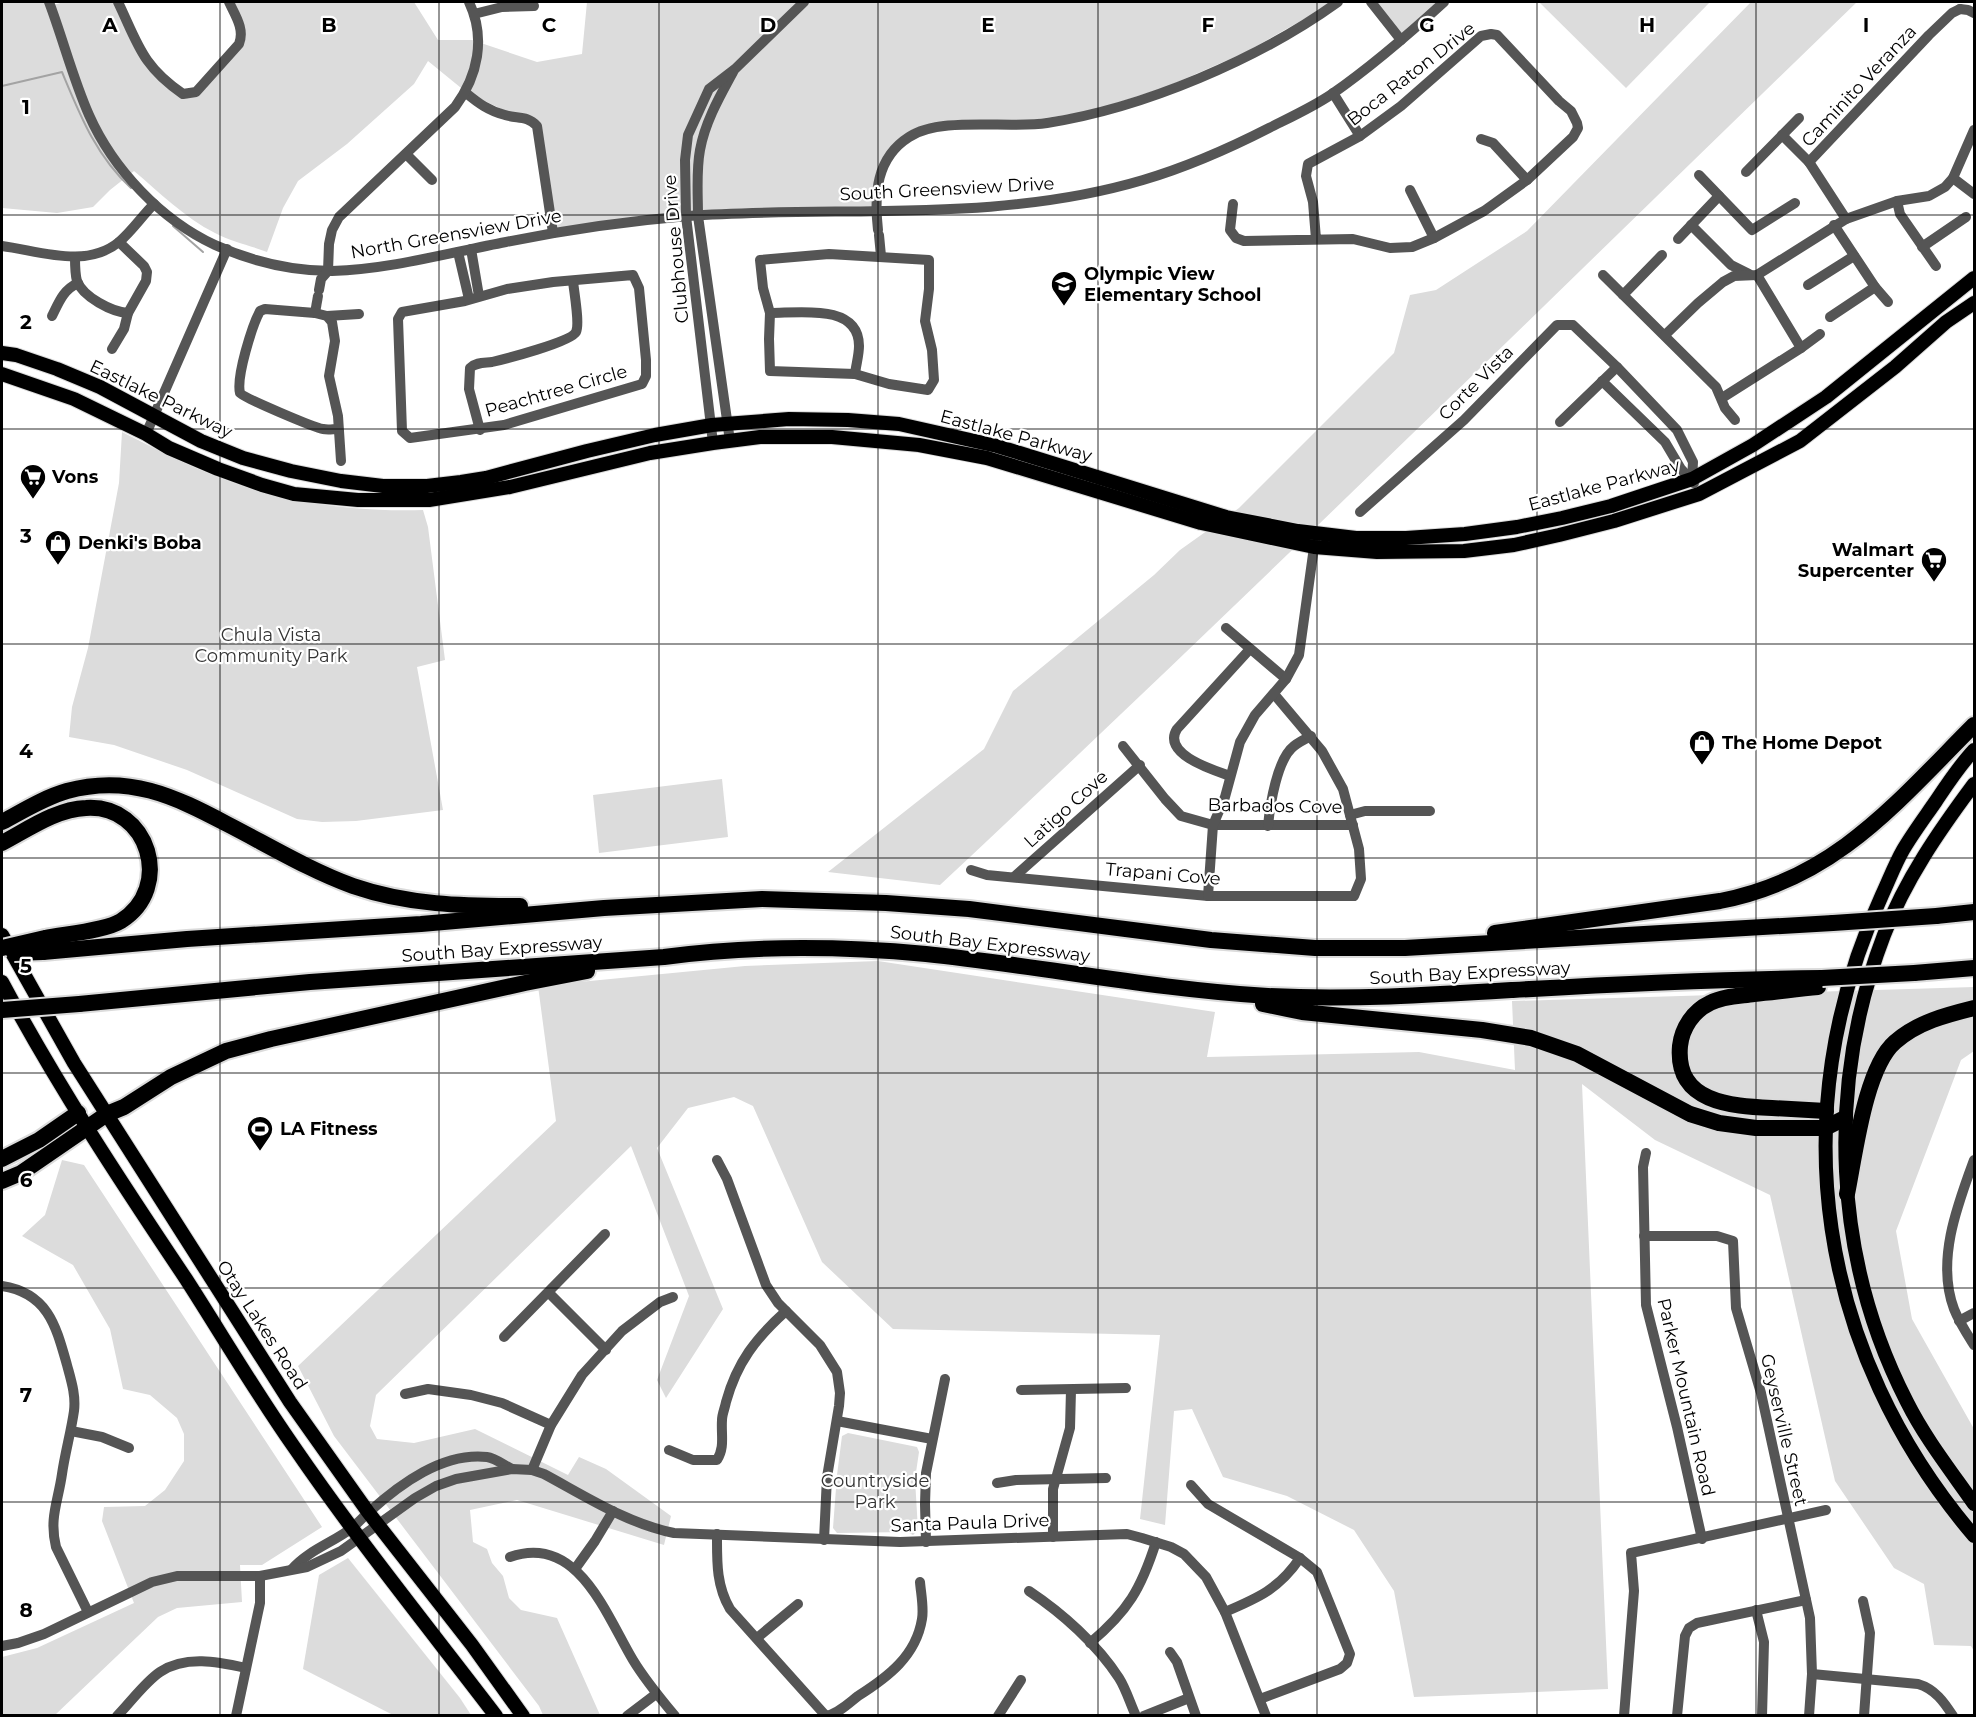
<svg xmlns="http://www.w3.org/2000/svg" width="1976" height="1717" font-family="Montserrat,sans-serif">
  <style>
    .green { fill: #dcdcdc }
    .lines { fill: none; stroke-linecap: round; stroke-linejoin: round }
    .stream { stroke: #a3a3a3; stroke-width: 2 }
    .major-casing { stroke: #dbdbdb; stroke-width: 16 }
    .highway-casing { stroke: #dbdbdb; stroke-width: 20 }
    .minor { stroke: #555; stroke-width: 10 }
    .major { stroke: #000; stroke-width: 14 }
    .highway { stroke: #000; stroke-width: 16 }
    .highway-bridge-casing { stroke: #dbdbdb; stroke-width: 20; stroke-linecap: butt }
    .highway-bridge { stroke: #000; stroke-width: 16 }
    .grid { fill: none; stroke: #000; stroke-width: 1.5; stroke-opacity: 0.55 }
    .labels { text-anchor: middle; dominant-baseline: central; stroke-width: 4.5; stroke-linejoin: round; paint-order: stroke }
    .street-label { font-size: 18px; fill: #000; stroke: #fff }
    .poi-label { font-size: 18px; font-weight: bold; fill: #000; stroke: #fff; text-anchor: start }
    .park-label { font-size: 18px; fill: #333; stroke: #fff }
    .grid-label { font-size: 20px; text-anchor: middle; font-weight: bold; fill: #000; stroke: #fff; stroke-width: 4.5; stroke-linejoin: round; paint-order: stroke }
  </style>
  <rect width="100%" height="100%" fill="#fff"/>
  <g class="green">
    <path d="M2 2H52L53 5 64 2H121L152 62 183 89 195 88 239 39 230 2H414L438 40H472L537 62 582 54 587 2H1334L1246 52 1166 87 1091 111 1032 120 941 121 885 160 880 207 720 213 553 234 539 127 466 92 428 61 414 84 347 144 298 181 283 208 267 252C249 245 232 242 215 233 185 218 159 192 134 171L110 190 93 207 57 213 2 208Z"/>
    <path d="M1372 2H1439L1401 36Z"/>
    <path d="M1539 2H1710L1626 88Z"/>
    <path d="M1751 2H1857C1552 297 1250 595 940 885L828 872 984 749 1013 691 1154 575 1180 550 1239 508 1394 353 1410 295 1436 290 1527 231Z"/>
    <path d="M122 432C158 450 196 470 234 483 294 504 360 512 423 510L428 527 445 660 417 667 443 810 356 821 322 822 297 819 187 770 114 745 69 737 72 707 88 648 119 483Z"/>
    <path d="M722 779 728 837 599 853 593 795Z"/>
    <path d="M878 961 1215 1012 1207 1057 1419 1052 1515 1070 1512 1001 1974 987V1051L1961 1060 1896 1231 1912 1319 1974 1429V1651L1971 1646 1934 1645 1924 1584 1894 1568 1835 1481 1770 1195 1655 1140 1582 1084 1608 1689 1414 1697 1394 1591 1354 1530 1287 1496 1223 1477 1192 1409 1174 1411 1165 1525 1140 1519 1160 1335 893 1329 822 1262 753 1106 734 1097 688 1108 657 1148 723 1309 666 1398 657 1380 689 1296 631 1146 376 1395 370 1426 377 1439 414 1443 475 1429 568 1475 579 1457 606 1469 671 1516 664 1545 517 1500 470 1510 473 1542 487 1549 492 1563 503 1576 509 1598 521 1610 557 1618 600 1715H543L539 1706 334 1436 298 1366 556 1121 538 986 745 966Z"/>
    <path d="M62 1160 84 1165 322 1527 262 1565H240L242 1602 177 1608 158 1617 55 1715H2V1657L37 1648 134 1603 102 1521 104 1507 145 1506 165 1490 184 1461V1434L177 1418 150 1395 123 1389 110 1329 73 1265 22 1236 45 1215Z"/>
    <path d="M848 1433 917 1447 919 1452 915 1479 918 1530 913 1535 907 1532 837 1533 833 1528 837 1475 842 1436Z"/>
    <path d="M348 1558 460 1698 471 1715H393L303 1669 319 1575Z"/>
  </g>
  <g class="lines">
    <g class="stream">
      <path d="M2 86 62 72C80 115 96 156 131 188"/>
      <path d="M173 226 203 252"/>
    </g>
    <g class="major-casing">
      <g id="major">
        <path d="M2 353 16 355 57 369 100 387 201 441 243 458 291 471 341 481 383 486H427L461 482 486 478 587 451 655 435 712 425 789 419 848 420 899 424 997 446 1226 517 1298 531 1356 538H1406L1465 534 1517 527 1562 518 1611 506 1692 479 1753 445 1826 397 1974 278"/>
        <path d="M2 374 74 399 146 434 169 448 218 469 262 485 294 494 358 500H429L510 487 650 453 713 443 760 437H832L919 445 987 458 1201 523 1314 547 1377 552 1464 551 1514 545 1559 535 1614 521 1699 494 1800 441 1895 367 1946 322 1974 303"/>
        <path d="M1974 750C1959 766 1948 783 1936 801 1925 817 1913 833 1903 850 1895 864 1889 880 1882 895 1781 1114 1818 1353 1974 1536"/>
        <path d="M1974 784C1939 831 1905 880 1884 935 1826 1086 1833 1258 1907 1402 1925 1438 1951 1471 1974 1504"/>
        <path d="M2 935 74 1063 290 1402 368 1512 472 1645 523 1716"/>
        <path d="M2 982C57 1085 121 1182 186 1279 222 1335 256 1393 294 1447 357 1539 428 1627 496 1716"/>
      </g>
    </g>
    <g class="highway-casing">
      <g id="highway">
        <path d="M2 822C23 811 43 798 67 791 128 774 174 796 227 824 268 845 309 870 353 886 408 905 463 906 520 906"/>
        <path d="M2 843C27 830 56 809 86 808 149 804 174 888 121 921 105 931 64 934 45 938"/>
        <path d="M1936 916 1974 912"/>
        <path d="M1495 933 1720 901C1835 879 1896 803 1974 725"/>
        <path d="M43 952 187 939 421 924 604 908 762 899 886 903 969 909 1211 940 1315 948H1405L1833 923"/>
        <path d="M1914 973 1974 968"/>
        <path d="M1818 987C1797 989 1775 992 1754 994 1740 996 1723 996 1710 1003 1693 1011 1682 1028 1680 1046 1675 1103 1731 1106 1772 1108 1790 1109 1808 1110 1826 1111"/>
        <path d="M79 1004 310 982 664 957C752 945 839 946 926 954 1041 966 1153 989 1268 996 1350 1000 1431 995 1513 990 1616 984 1719 979 1822 978"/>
        <path d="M1263 1004 1302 1012 1482 1030 1531 1038 1577 1054 1690 1114 1719 1123 1756 1128H1825L1845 1118"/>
        <path d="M2 1159 39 1140 78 1113"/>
        <path d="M2 1181 21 1173 107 1114 124 1107 171 1077 226 1051 271 1039 525 983 587 971"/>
        <path d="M1847 1194C1855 1155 1865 1068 1895 1042 1918 1022 1946 1015 1974 1008"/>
      </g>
    </g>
    <g class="minor">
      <path d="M49 2C63 39 73 79 89 115 113 169 161 220 215 245 251 261 292 271 332 271 391 269 448 253 506 242 565 230 628 221 688 216 840 205 995 224 1143 180 1187 167 1228 149 1269 128 1291 117 1313 107 1332 94 1372 66 1409 34 1444 2"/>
      <path d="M118 2C138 44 142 66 183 94L196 92 239 44C245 29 235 15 229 2"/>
      <path d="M1371 2 1401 40"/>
      <path d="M1960 9 1968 10 1974 13"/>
      <path d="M474 14 502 7 534 6"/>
      <path d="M466 93C478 103 489 111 505 115 517 119 527 115 537 126L553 233"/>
      <path d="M1333 93 1360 136"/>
      <path d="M1782 135 1809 162 1846 219"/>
      <path d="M1481 139 1493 143 1527 180"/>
      <path d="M406 154 432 180"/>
      <path d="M1809 162 1929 35 1952 13 1960 9"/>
      <path d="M1746 172 1799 118"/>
      <path d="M1699 175 1752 230 1795 203"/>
      <path d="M1953 178 1974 194"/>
      <path d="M1410 190 1434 238"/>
      <path d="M1897 201 1900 214 1936 266"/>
      <path d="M1233 204 1230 230 1236 238 1244 241 1353 239 1390 248 1412 247 1434 238 1484 211 1527 180 1573 137 1578 128 1577 123 1571 111 1559 101 1497 35 1491 34 1481 36 1401 106 1360 136 1308 164 1306 176 1313 202 1316 239"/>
      <path d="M1691 225 1731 265 1749 274"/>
      <path d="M1834 225 1875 287 1888 302"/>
      <path d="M878 230C874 194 876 158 909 137 940 116 1008 129 1047 123 1144 108 1259 59 1338 2"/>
      <path d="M879 235 881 256"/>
      <path d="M1678 239 1719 196"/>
      <path d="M2 246C40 251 86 269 119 242 132 231 142 216 154 204"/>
      <path d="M1922 247 1966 217"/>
      <path d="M471 249 479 296"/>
      <path d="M458 252 469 299"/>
      <path d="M829 254 929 260V289L925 321 932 350 934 380 928 390 889 384 855 374 770 371 769 339 770 313 763 288 760 260Z"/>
      <path d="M75 257C75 265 75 274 77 281 83 297 112 312 128 313"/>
      <path d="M633 275 639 288 646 360V376L642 384 504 425 410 438 402 431 398 319 402 312 465 301 507 289 553 282Z"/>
      <path d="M1603 275 1716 387 1725 408 1735 420"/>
      <path d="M1757 275 1801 348"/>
      <path d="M1808 285 1854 256"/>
      <path d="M319 290 321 279 328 271 329 244 332 230 339 217 455 107C478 76 486 38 469 2"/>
      <path d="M1623 295 1662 255"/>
      <path d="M315 313 318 296"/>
      <path d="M770 313C799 313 859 303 859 346 859 355 856 365 855 374"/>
      <path d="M52 316C59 302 63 290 78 283"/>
      <path d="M327 316 359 314"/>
      <path d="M1830 317 1875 287"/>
      <path d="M1665 335 1698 303 1723 282 1734 276 1757 275 1846 219 1897 201 1929 196 1945 187 1953 178 1974 130"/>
      <path d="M112 349 124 329 128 313 146 281 147 272 144 266 119 242"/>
      <path d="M1602 381 1665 442 1681 469 1694 483"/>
      <path d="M1722 398 1801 348 1820 334"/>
      <path d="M1560 422 1617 367"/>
      <path d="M338 429C333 429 328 430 323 429 315 428 244 398 240 393 236 377 252 326 260 311L265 309 315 313 327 316 332 322 335 341 329 376 338 416 341 461"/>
      <path d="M480 430 469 389 470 368C476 362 484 363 492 362 505 359 571 342 576 332 580 324 574 292 573 281"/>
      <path d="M146 434 227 249"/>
      <path d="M730 441 698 216C698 194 696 171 700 150 705 122 720 96 733 72"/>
      <path d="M713 443 686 216 685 160 688 135 709 89 735 69 804 2"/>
      <path d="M1360 512 1464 420 1557 325H1573L1617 367 1677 430 1693 462 1692 479"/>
      <path d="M1226 628 1286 679"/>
      <path d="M1123 746 1165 799 1181 816 1213 825H1353"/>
      <path d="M1230 776C1213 770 1161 754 1177 729L1250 649"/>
      <path d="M1350 815 1365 811H1430"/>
      <path d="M1268 826C1270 805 1277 759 1294 746 1299 742 1305 739 1311 736"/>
      <path d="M971 870 987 875 1208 896H1354L1361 879 1359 849 1343 789 1322 751 1274 694"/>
      <path d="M1014 877 1140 765"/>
      <path d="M1208 896 1213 825 1225 797 1240 742 1255 715 1286 679 1299 655 1315 540"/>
      <path d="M1646 1153 1643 1167 1646 1305 1677 1427 1702 1539"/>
      <path d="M717 1160 727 1179 766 1285 778 1303 820 1345 837 1372 840 1393 839 1406 827 1477 824 1540"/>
      <path d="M1974 1160C1957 1206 1936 1261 1954 1309 1959 1322 1967 1334 1974 1345"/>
      <path d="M1644 1236H1717L1733 1241 1736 1308 1761 1393 1810 1618 1812 1674 1809 1716"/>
      <path d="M2 1286C48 1293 56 1326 67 1365 71 1380 76 1395 74 1411 71 1432 65 1453 62 1474 58 1502 49 1518 56 1547L88 1612"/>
      <path d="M549 1293 606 1350"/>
      <path d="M1959 1321 1974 1313"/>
      <path d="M504 1337 605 1234"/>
      <path d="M1021 1390 1126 1388"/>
      <path d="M405 1394 428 1389 471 1395 502 1403 551 1425"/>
      <path d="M837 1421 932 1439"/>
      <path d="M71 1431 102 1437 129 1448"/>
      <path d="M669 1450 693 1460H717C725 1447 721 1436 722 1420 722 1414 725 1408 726 1402 737 1362 756 1338 786 1311"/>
      <path d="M532 1470 551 1425 582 1375 622 1331 660 1302 673 1297"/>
      <path d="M997 1483 1016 1480 1106 1478"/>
      <path d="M1191 1485 1208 1504 1300 1558 1317 1572 1350 1654 1347 1663 1340 1669 1260 1699"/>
      <path d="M717 1534C717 1561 716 1585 730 1609L826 1716"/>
      <path d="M1053 1537V1489L1070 1428 1071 1390"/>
      <path d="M926 1542 925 1504 926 1473 945 1379"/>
      <path d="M510 1557C578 1533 606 1615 633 1660 645 1680 660 1698 675 1716"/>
      <path d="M292 1569C309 1550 332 1543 352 1528 358 1523 363 1517 369 1512 400 1484 443 1452 487 1457 495 1458 504 1465 512 1469"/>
      <path d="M575 1569 595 1541 613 1511"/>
      <path d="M1029 1591C1062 1613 1097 1644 1119 1678 1126 1689 1130 1703 1136 1716"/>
      <path d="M1863 1601 1870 1633 1864 1716"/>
      <path d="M1756 1610 1764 1642 1762 1716"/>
      <path d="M1225 1612C1258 1598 1279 1589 1300 1558"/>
      <path d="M757 1638 798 1604"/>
      <path d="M1090 1643C1128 1611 1141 1589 1156 1542"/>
      <path d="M2 1646 18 1643 44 1634 152 1582 177 1576H260L307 1567 341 1551 415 1498 436 1486 456 1479 512 1469 532 1470 544 1474C585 1496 628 1524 674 1533L900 1542 1127 1534 1142 1538 1171 1547 1184 1554 1206 1577 1225 1612 1266 1716"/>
      <path d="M1170 1652 1177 1662 1196 1716"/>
      <path d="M1812 1674 1918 1684C1935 1689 1944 1702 1953 1716"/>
      <path d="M117 1716C130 1703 145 1682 160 1672 186 1655 218 1662 246 1668"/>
      <path d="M236 1716 260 1603V1576"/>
      <path d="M627 1716 656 1694"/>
      <path d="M826 1716C838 1714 849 1703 858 1696 888 1677 916 1656 922 1619 924 1608 921 1594 920 1582"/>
      <path d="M998 1716 1021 1680"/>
      <path d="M1144 1716 1189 1698"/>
      <path d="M1624 1716 1634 1591 1631 1553 1826 1510"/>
      <path d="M1677 1716 1685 1636 1689 1628 1697 1623 1806 1600"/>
    </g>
    <use href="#major" class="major"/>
    <use href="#highway" class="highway"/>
    <g class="highway-bridge-casing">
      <g id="highway-bridge">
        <path d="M1833 923 1936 916"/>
        <path d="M2 948 45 938"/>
        <path d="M14 953 43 952"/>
        <path d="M1822 978 1914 973"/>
        <path d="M2 1010 79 1004"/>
      </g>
    </g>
    <use href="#highway-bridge" class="highway-bridge"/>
  </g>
  <path class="grid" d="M220 2V1716M439 2V1716M659 2V1716M878 2V1716M1098 2V1716M1317 2V1716M1537 2V1716M1756 2V1716M2 215H1974M2 429H1974M2 644H1974M2 858H1974M2 1073H1974M2 1288H1974M2 1502H1974"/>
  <defs>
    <g id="school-pin" transform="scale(1.35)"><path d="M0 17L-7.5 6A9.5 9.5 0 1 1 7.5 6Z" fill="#000" stroke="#fff"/><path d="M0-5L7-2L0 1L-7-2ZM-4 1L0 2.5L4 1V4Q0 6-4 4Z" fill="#fff"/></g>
    <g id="supermarket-pin" transform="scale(1.35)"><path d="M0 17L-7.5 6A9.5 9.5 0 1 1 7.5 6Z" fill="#000" stroke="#fff"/><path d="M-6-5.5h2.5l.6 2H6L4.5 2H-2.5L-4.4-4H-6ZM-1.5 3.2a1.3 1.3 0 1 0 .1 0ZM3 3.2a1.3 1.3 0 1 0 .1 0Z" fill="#fff"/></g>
    <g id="shop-pin" transform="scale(1.35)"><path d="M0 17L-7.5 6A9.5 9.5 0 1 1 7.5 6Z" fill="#000" stroke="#fff"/><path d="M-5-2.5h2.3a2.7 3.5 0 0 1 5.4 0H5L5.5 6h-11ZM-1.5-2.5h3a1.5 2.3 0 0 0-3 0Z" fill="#fff"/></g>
    <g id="stadium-pin" transform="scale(1.35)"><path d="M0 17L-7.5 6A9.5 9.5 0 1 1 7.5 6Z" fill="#000" stroke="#fff"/><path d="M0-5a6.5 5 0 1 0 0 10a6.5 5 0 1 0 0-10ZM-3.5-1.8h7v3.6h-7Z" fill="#fff"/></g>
  </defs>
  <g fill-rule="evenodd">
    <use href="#school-pin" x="1064" y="284"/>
    <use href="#supermarket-pin" x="33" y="477"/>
    <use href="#shop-pin" x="58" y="543"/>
    <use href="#supermarket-pin" x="1934" y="560"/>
    <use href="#shop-pin" x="1702" y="743"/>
    <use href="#stadium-pin" x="260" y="1129"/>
  </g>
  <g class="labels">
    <g class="street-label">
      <text transform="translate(1411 74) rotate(-38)">Boca Raton Drive</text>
      <text transform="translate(1859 86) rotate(-47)">Caminito Veranza</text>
      <text transform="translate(947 189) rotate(-3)">South Greensview Drive</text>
      <text transform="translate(456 234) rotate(-10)">North Greensview Drive</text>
      <text transform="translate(676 249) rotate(-95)">Clubhouse Drive</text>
      <text transform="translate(1476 383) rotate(-45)">Corte Vista</text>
      <text transform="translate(556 391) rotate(-16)">Peachtree Circle</text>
      <text transform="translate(161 399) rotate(26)">Eastlake Parkway</text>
      <text transform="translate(1016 436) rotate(15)">Eastlake Parkway</text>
      <text transform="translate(1604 485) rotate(-15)">Eastlake Parkway</text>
      <text transform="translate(1275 806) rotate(1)">Barbados Cove</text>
      <text transform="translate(1066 809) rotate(-42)">Latigo Cove</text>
      <text transform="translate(1163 874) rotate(5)">Trapani Cove</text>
      <text transform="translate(990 944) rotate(7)">South Bay Expressway</text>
      <text transform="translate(502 949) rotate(-4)">South Bay Expressway</text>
      <text transform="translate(1470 973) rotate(-3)">South Bay Expressway</text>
      <text transform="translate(262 1325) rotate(57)">Otay Lakes Road</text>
      <text transform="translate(1686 1397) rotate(77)">Parker Mountain Road</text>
      <text transform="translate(1784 1430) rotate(77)">Geyserville Street</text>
      <text transform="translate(970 1523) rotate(-2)">Santa Paula Drive</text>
    </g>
    <g class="poi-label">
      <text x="1084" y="274">Olympic View<tspan x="1084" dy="21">Elementary School</tspan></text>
      <text x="52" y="477">Vons</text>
      <text x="78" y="543">Denki's Boba</text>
      <text x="1914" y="550" text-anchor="end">Walmart<tspan x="1914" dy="21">Supercenter</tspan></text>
      <text x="1722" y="743">The Home Depot</text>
      <text x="280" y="1129">LA Fitness</text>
    </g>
    <g class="park-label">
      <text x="271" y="635">Chula Vista<tspan x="271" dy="21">Community Park</tspan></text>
      <text x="875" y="1481">Countryside<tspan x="875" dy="21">Park</tspan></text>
    </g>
  </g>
  <g class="grid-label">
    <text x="110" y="32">A</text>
    <text x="329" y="32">B</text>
    <text x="549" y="32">C</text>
    <text x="768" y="32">D</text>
    <text x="988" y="32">E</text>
    <text x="1208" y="32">F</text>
    <text x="1427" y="32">G</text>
    <text x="1647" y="32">H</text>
    <text x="1866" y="32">I</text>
    <text x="26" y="114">1</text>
    <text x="26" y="329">2</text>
    <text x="26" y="543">3</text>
    <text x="26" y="758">4</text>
    <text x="26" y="973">5</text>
    <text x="26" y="1187">6</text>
    <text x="26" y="1402">7</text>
    <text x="26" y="1617">8</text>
  </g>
  <rect width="1976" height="1717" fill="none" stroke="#000000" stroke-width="6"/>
</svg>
